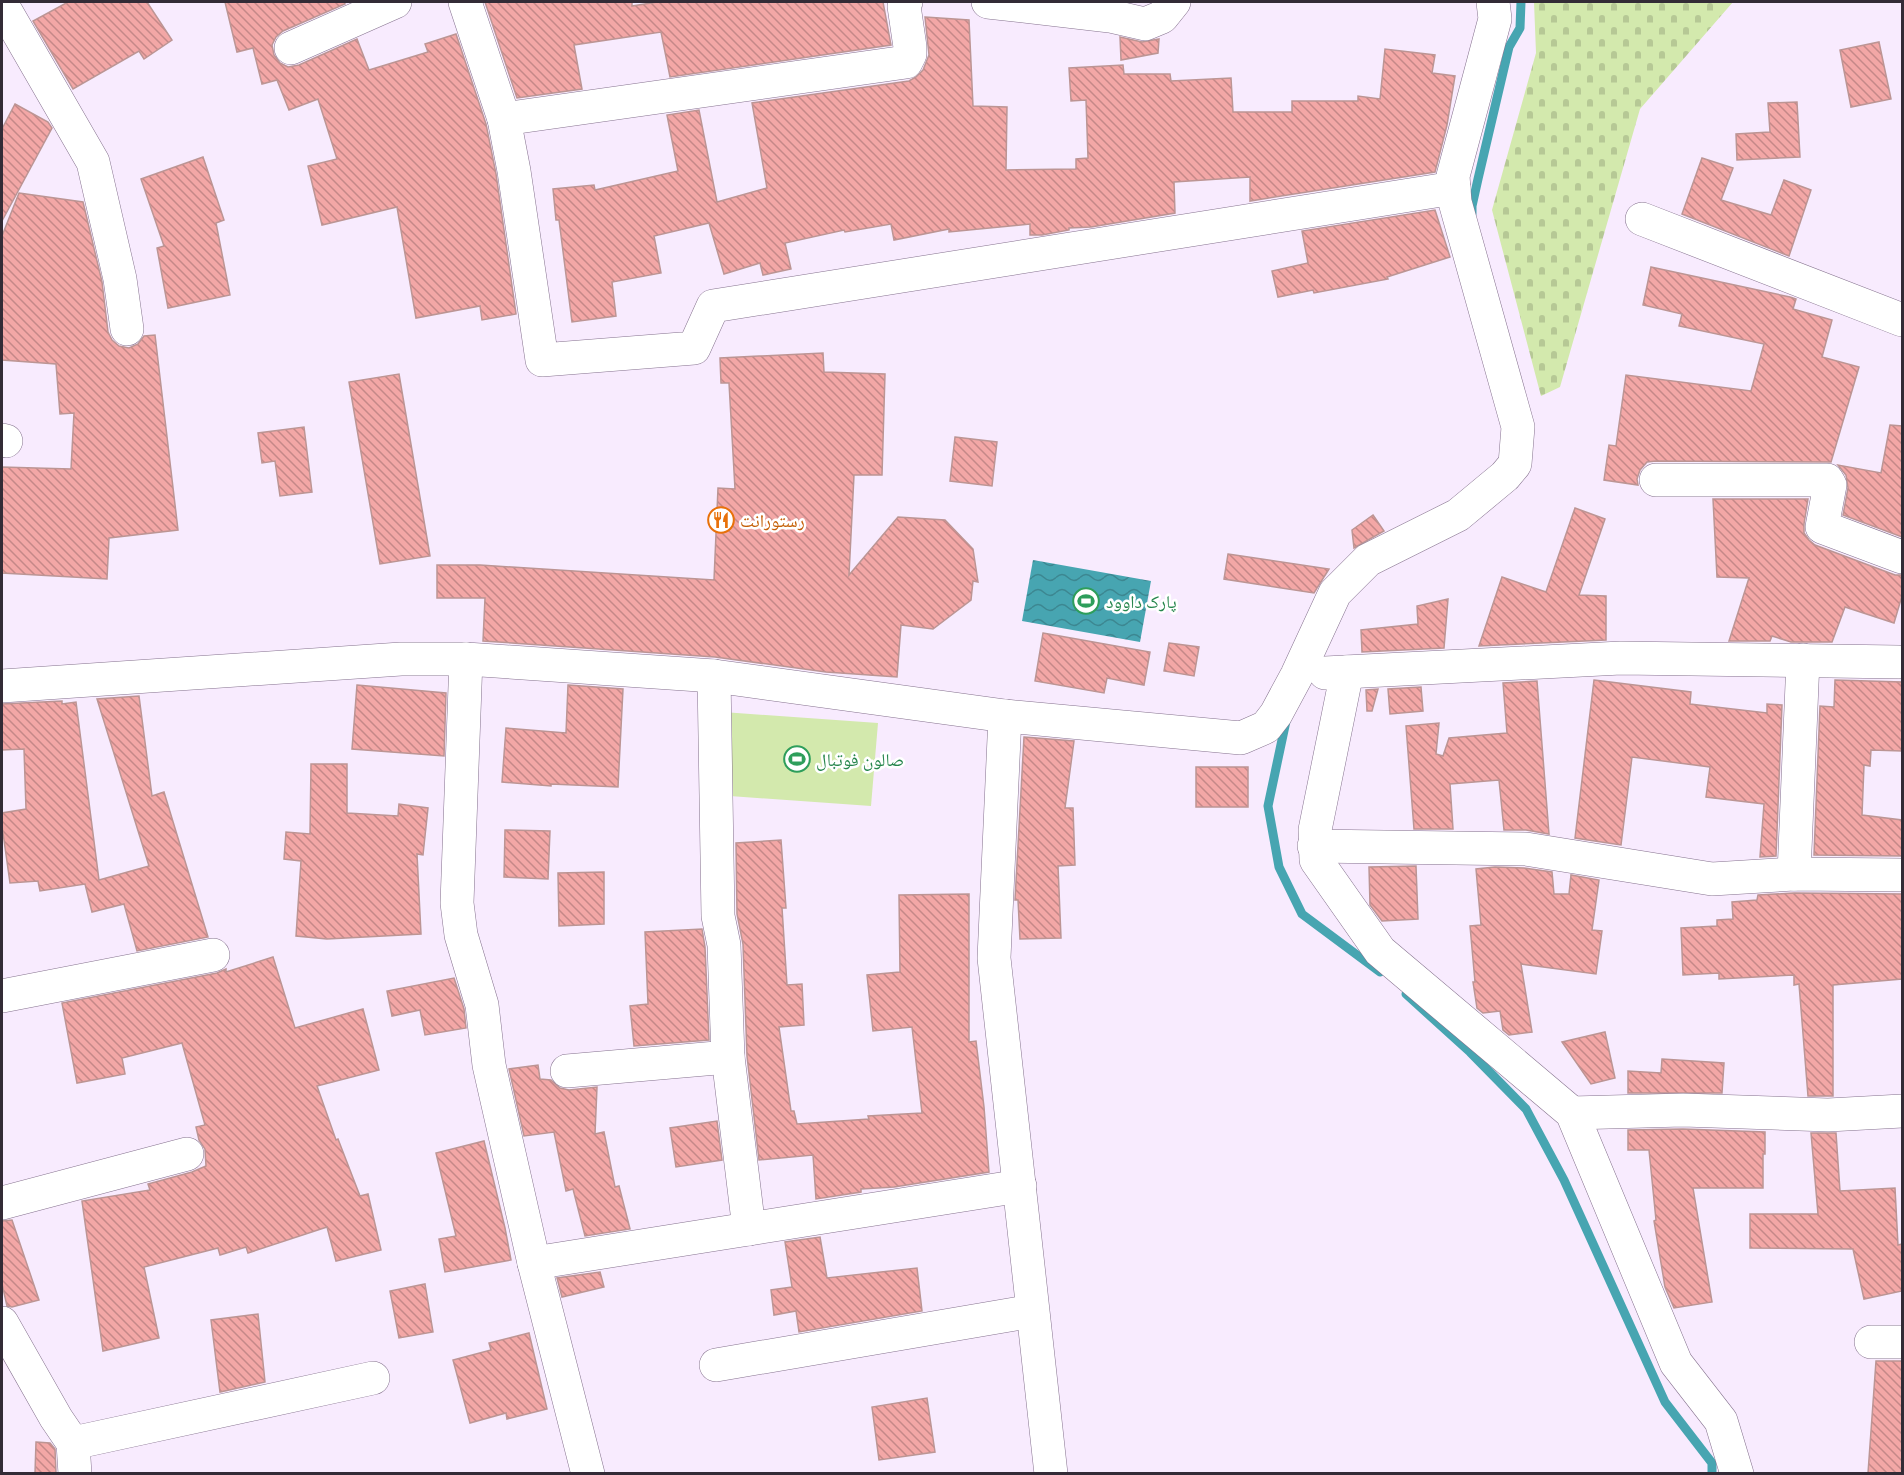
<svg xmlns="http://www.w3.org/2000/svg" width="1904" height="1475" font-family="'Titillium Web','Noto Naskh Arabic',sans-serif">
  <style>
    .green { fill: #d3e9ad }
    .cemetery { fill: url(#cemetery-stones) }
    .water { fill: url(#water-waves) }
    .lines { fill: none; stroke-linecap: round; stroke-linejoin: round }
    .stream { stroke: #47a5b1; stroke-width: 9 }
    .building { fill: url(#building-back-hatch); stroke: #bc9594; stroke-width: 1.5 }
    .street-casing { stroke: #85728e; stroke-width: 34 }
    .street { stroke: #fff; stroke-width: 33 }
    .labels { text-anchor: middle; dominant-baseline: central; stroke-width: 5; stroke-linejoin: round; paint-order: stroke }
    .food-label { font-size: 18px; fill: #c56008; stroke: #fff; text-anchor: start }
    .leisure-label { font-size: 18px; fill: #27864d; stroke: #fff; text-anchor: start }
  </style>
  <defs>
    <pattern id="cemetery-stones" width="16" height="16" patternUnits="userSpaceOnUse" patternTransform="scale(1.5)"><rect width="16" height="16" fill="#d3e9ad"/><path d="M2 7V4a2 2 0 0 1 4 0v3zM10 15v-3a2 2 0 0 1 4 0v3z" fill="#b6c895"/></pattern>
    <pattern id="water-waves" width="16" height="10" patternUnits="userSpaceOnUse" patternTransform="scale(1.5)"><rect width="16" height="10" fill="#47a5b1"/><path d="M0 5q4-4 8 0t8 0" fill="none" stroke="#3c8791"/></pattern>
    <pattern id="building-back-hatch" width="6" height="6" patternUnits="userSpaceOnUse" patternTransform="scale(1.5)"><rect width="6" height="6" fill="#f3a7a6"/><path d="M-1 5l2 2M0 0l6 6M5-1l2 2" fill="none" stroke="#c58888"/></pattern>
  </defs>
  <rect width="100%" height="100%" fill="#f8ebfe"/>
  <path class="green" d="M723 712 878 723 871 806 716 795Z"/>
  <path class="cemetery" d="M1534 2H1733L1640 109 1560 387 1541 396 1492 210 1536 53Z"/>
  <path class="water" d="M1033 560 1151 581 1140 642 1022 621Z"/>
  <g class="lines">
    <g class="stream">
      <path d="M1472 214V206L1478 179 1509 47 1520 28 1521 2"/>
      <path d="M1286 721 1268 806 1279 867 1302 914 1380 972"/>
      <path d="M1406 994 1470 1052 1526 1109 1564 1180 1665 1402 1712 1463V1474"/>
    </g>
  </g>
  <g class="building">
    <path d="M68 2H147L172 40 144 59 139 51 73 89 33 21Z"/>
    <path d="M225 2H344L345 4 283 31 276 37 272 45 274 55 280 63 288 67 299 65 357 39 369 70 428 52 425 44 456 34 486 124 496 174 516 314 482 320 480 306 416 318 397 207 322 225 308 166 337 159 318 99 289 110 277 80 262 84 253 48 237 52Z"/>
    <path d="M485 2H632V6L657 2H883L891 45 670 77 661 32 574 45 582 89 517 98Z"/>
    <path d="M925 17 969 20 973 106 1007 107 1006 170 1076 169V159L1088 158 1086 100 1071 101 1069 68 1123 65 1124 74H1170L1171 81 1231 78 1233 112H1292V101H1358V96L1380 99 1385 49 1435 55 1432 73 1455 76 1447 125 1435 172 1250 201V177L1174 182 1175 213 1091 227 1069 228V230L1042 235H1030V224L949 232V229L894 240 891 224 845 232 844 230 785 243 791 269 763 275 760 263 724 274 709 223 654 236 661 273 612 282 616 316 572 322 559 220H556L553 189 594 185 595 190 678 171 667 115 699 110 717 202 767 188 752 103 909 81 916 77 923 70 929 55Z"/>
    <path d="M1120 37 1142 42 1159 39 1158 53 1121 60Z"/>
    <path d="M1879 42 1891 99 1851 107 1840 50Z"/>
    <path d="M1797 102 1800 157 1737 160 1736 134 1770 132 1768 103Z"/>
    <path d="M15 104 48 122 52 128 2 221V129Z"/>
    <path d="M203 157 224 220 216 223 230 295 168 308 157 248 164 246 141 179Z"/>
    <path d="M1702 158 1733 168 1721 200 1771 215 1784 180 1811 190 1789 256 1682 214Z"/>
    <path d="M19 193 83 202 102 282 108 332 112 340 119 346 129 348 138 344 144 336 155 335 178 530 109 538 107 579 2 573V467L71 469 74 413 60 414 56 364 2 360V236Z"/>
    <path d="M1435 210 1450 257 1387 277 1388 279 1314 293 1313 290 1278 297 1272 271 1308 263 1302 231Z"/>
    <path d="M1651 267 1790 297 1796 299 1793 309 1832 320 1822 357 1859 367 1831 462 1656 461 1647 462 1640 470 1637 479 1638 485 1604 480 1609 445 1616 446 1626 375 1751 391 1764 344 1679 326 1682 314 1643 305Z"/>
    <path d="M823 353 824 372 885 374 882 475H854L849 575 898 517 945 520 973 549 978 582 973 581 971 600 933 629 901 625 897 677 826 672 715 657 483 641 485 598H437V565H480L714 580 718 488 735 489 729 383H721L720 358Z"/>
    <path d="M399 374 430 556 380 564 349 382Z"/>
    <path d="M1890 425 1902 426V537L1843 515 1848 488 1846 475 1838 465 1881 473Z"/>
    <path d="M304 427 312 492 280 496 275 461 262 463 258 433Z"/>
    <path d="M955 437 997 442 992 486 950 481Z"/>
    <path d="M1713 499H1808L1804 524V533L1809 540 1815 545 1895 575H1902V596L1894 623 1845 607 1832 642H1791L1772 636 1770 641H1729L1749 578 1717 577Z"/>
    <path d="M1575 508 1605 519 1579 595 1606 596V640L1479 646 1502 577 1546 592Z"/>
    <path d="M1373 515 1384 531 1354 548 1352 530Z"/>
    <path d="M1228 554 1329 569 1314 593 1224 579Z"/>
    <path d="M1448 599 1444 648 1362 652 1361 630 1418 624 1417 606Z"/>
    <path d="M1043 633 1150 652 1144 685 1107 678 1104 693 1035 681Z"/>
    <path d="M1169 643 1199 647 1194 676 1164 671Z"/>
    <path d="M1594 680 1691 692 1690 704 1767 713V704L1782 705 1776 856 1760 857 1764 804 1706 797 1710 767 1632 757 1621 845 1575 838Z"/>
    <path d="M1835 680 1902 682V751L1871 750 1870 766 1864 765 1862 815 1902 820V856L1814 855 1820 706 1834 707Z"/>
    <path d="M1537 681 1549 834 1526 830H1504L1499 780 1450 784 1453 829H1414L1406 726 1439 723 1436 754 1443 756 1449 738 1507 733 1503 683Z"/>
    <path d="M357 685 446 693 444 756 352 749Z"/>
    <path d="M568 685 623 689 618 787 551 784V786L502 782 506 728 566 733Z"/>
    <path d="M1421 687 1423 711 1390 714 1388 689Z"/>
    <path d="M1378 689 1372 711H1367L1366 690Z"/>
    <path d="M139 696 152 796 164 792 208 937 137 951 124 904 92 912 85 884 40 891 38 881 10 883 2 826V813L26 809 24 749 2 750V704L62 701V704L76 702 99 880 149 866 97 699Z"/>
    <path d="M1024 737 1074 741 1065 808H1073L1075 865 1058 866 1061 938 1020 939 1018 900H1015Z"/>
    <path d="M311 764H347V813L398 816 399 804 428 808 423 855 417 854 421 934 327 939 296 936 301 861 284 859 286 832 310 834Z"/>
    <rect x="1196" y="767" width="52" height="40"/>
    <path d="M505 830 550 831 548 879 504 877Z"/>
    <path d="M781 840 786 908H782L787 985 802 984 804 1025 779 1027 791 1111H794L797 1124 869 1119 868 1116 922 1113 912 1027 873 1031 867 975 900 972 899 895 969 894V1042L976 1041 984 1107 989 1172 894 1187 861 1189V1192L816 1199 813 1155 759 1160 747 1056 743 944 737 914 736 843Z"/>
    <path d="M1416 866 1418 919 1382 921 1370 905 1369 867Z"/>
    <path d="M1495 867 1524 868 1552 872 1554 894H1569L1571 875 1599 880 1592 930 1602 931 1596 974 1521 964 1532 1032 1509 1035 1503 1030 1500 1011 1483 1013 1477 1008 1473 982H1475L1470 926 1481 925 1476 869Z"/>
    <path d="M604 872V924L559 926 558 873Z"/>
    <path d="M1794 893 1902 894V979L1833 985V1096H1808L1799 984 1794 985V975L1719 979V973L1683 975 1681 928 1717 926V920L1733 919 1732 902 1757 900 1758 895Z"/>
    <path d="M702 929 705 947 709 1040 634 1046 630 1006 648 1004 645 932Z"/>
    <path d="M273 957 295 1028 363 1009 379 1070 317 1086 336 1140 338 1139 360 1196 368 1194 381 1250 336 1261 327 1227 248 1253 246 1247 220 1255 218 1248 144 1267 159 1338 103 1351 82 1201 150 1190 148 1184 192 1172 206 1166 205 1149 199 1140 196 1127 205 1125 182 1043 122 1058 125 1074 77 1083 62 1003 217 973 226 969V972Z"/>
    <path d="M454 978 464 1009 466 1028 425 1035 420 1010 392 1016 387 991Z"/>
    <path d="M1605 1032 1615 1078 1591 1084 1562 1042Z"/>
    <path d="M1662 1059 1724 1063 1722 1093H1628V1071L1661 1073Z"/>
    <path d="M538 1065 540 1079 551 1080 560 1088 569 1090 597 1087 595 1134 604 1132 615 1187 619 1186 630 1229 585 1236 573 1189 566 1191 554 1132 524 1136 509 1069Z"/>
    <path d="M717 1121 722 1160 676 1167 670 1128Z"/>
    <path d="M1683 1129 1765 1132V1154H1763V1188H1693L1712 1302 1674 1308 1665 1287 1654 1221 1656 1220 1649 1150H1628V1130Z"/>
    <path d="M1811 1133H1836L1840 1191 1895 1188 1898 1245 1902 1244V1291L1864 1299 1853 1249 1750 1248V1214H1818Z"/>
    <path d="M484 1141 505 1228 511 1260 445 1272 439 1239 456 1236 436 1153Z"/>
    <path d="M12 1220 39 1300 12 1307 7 1306 2 1284V1221Z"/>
    <path d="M820 1237 827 1278 917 1268 922 1311 799 1332 796 1311 774 1315 771 1290 792 1287 785 1242Z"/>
    <path d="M600 1272 604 1287 562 1297 557 1278Z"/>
    <path d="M425 1284 433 1332 399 1338 390 1291Z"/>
    <path d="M258 1314 265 1382 220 1392 211 1320Z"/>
    <path d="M529 1333 547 1409 507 1419 506 1413 470 1423 453 1360 491 1350 489 1343Z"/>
    <path d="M1876 1361H1902V1473H1868Z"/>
    <path d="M927 1398 935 1452 879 1460 872 1407Z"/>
    <path d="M36 1442 50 1443 55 1449 56 1473H35Z"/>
  </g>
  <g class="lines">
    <g class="street-casing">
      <g id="street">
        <path d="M465 2 504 119 514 171 542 360 694 348 713 306 1454 188"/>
        <path d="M988 2 1110 16 1145 24 1162 17 1174 2"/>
        <path d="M4 8 93 162 120 279 127 329"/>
        <path d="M291 48 395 2"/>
        <path d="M504 119 906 62 910 54V47L904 6 906 2"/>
        <path d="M1642 219 1902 320"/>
        <path d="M2 440 6 441"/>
        <path d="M1656 480H1827L1830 485 1822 527 1902 557"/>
        <path d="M466 659 457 903 461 935 482 1005 489 1065 534 1263 588 1474"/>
        <path d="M1347 672 1315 830 1316 860 1380 951 1572 1113 1676 1363 1721 1421 1737 1474"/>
        <path d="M1325 673 1621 658 1899 662"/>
        <path d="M714 676 718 916 724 945 728 1057 749 1229"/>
        <path d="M2 686 401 659H466L714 676 1005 716 1241 738 1266 727 1276 714 1297 675 1335 593 1368 560 1458 515 1505 476 1515 464 1518 427 1455 202 1453 176 1495 19 1493 2"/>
        <path d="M1005 716 994 958 1051 1474"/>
        <path d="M1314 846 1526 849 1712 879 1794 874 1902 875"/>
        <path d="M1794 874 1803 660"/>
        <path d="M2 996 213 955"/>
        <path d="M567 1071 728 1057"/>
        <path d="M1572 1113 1683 1110 1828 1115 1902 1111"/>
        <path d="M2 1203 187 1154"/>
        <path d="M534 1263 1020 1186"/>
        <path d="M2 1323 56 1418 73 1443 75 1474"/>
        <path d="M1871 1342H1902"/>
        <path d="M716 1365 1032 1311"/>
        <path d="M73 1443 373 1378"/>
      </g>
    </g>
    <use href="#street" class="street"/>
  </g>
  <defs>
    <g id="restaurant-ring" transform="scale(1.35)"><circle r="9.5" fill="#fff" stroke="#e8710a" stroke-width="1.5"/><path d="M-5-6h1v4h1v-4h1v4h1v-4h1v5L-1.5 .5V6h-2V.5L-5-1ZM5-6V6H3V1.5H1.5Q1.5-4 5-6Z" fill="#e8710a"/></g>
    <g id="stadium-ring" transform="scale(1.35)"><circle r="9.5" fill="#fff" stroke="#2e9e5b" stroke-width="1.5"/><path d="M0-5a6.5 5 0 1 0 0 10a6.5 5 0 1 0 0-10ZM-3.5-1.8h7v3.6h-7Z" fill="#2e9e5b"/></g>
  </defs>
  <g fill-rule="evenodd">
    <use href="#restaurant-ring" x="721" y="520"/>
    <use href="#stadium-ring" x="1086" y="601"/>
    <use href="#stadium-ring" x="797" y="759"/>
  </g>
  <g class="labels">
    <g class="food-label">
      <text x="740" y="520">رستورانت</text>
    </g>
    <g class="leisure-label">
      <text x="1106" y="601">پارک داوود</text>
      <text x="816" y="759">صالون فوتبال</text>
    </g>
  </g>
  <rect width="1904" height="1475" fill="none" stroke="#332b36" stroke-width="6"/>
</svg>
